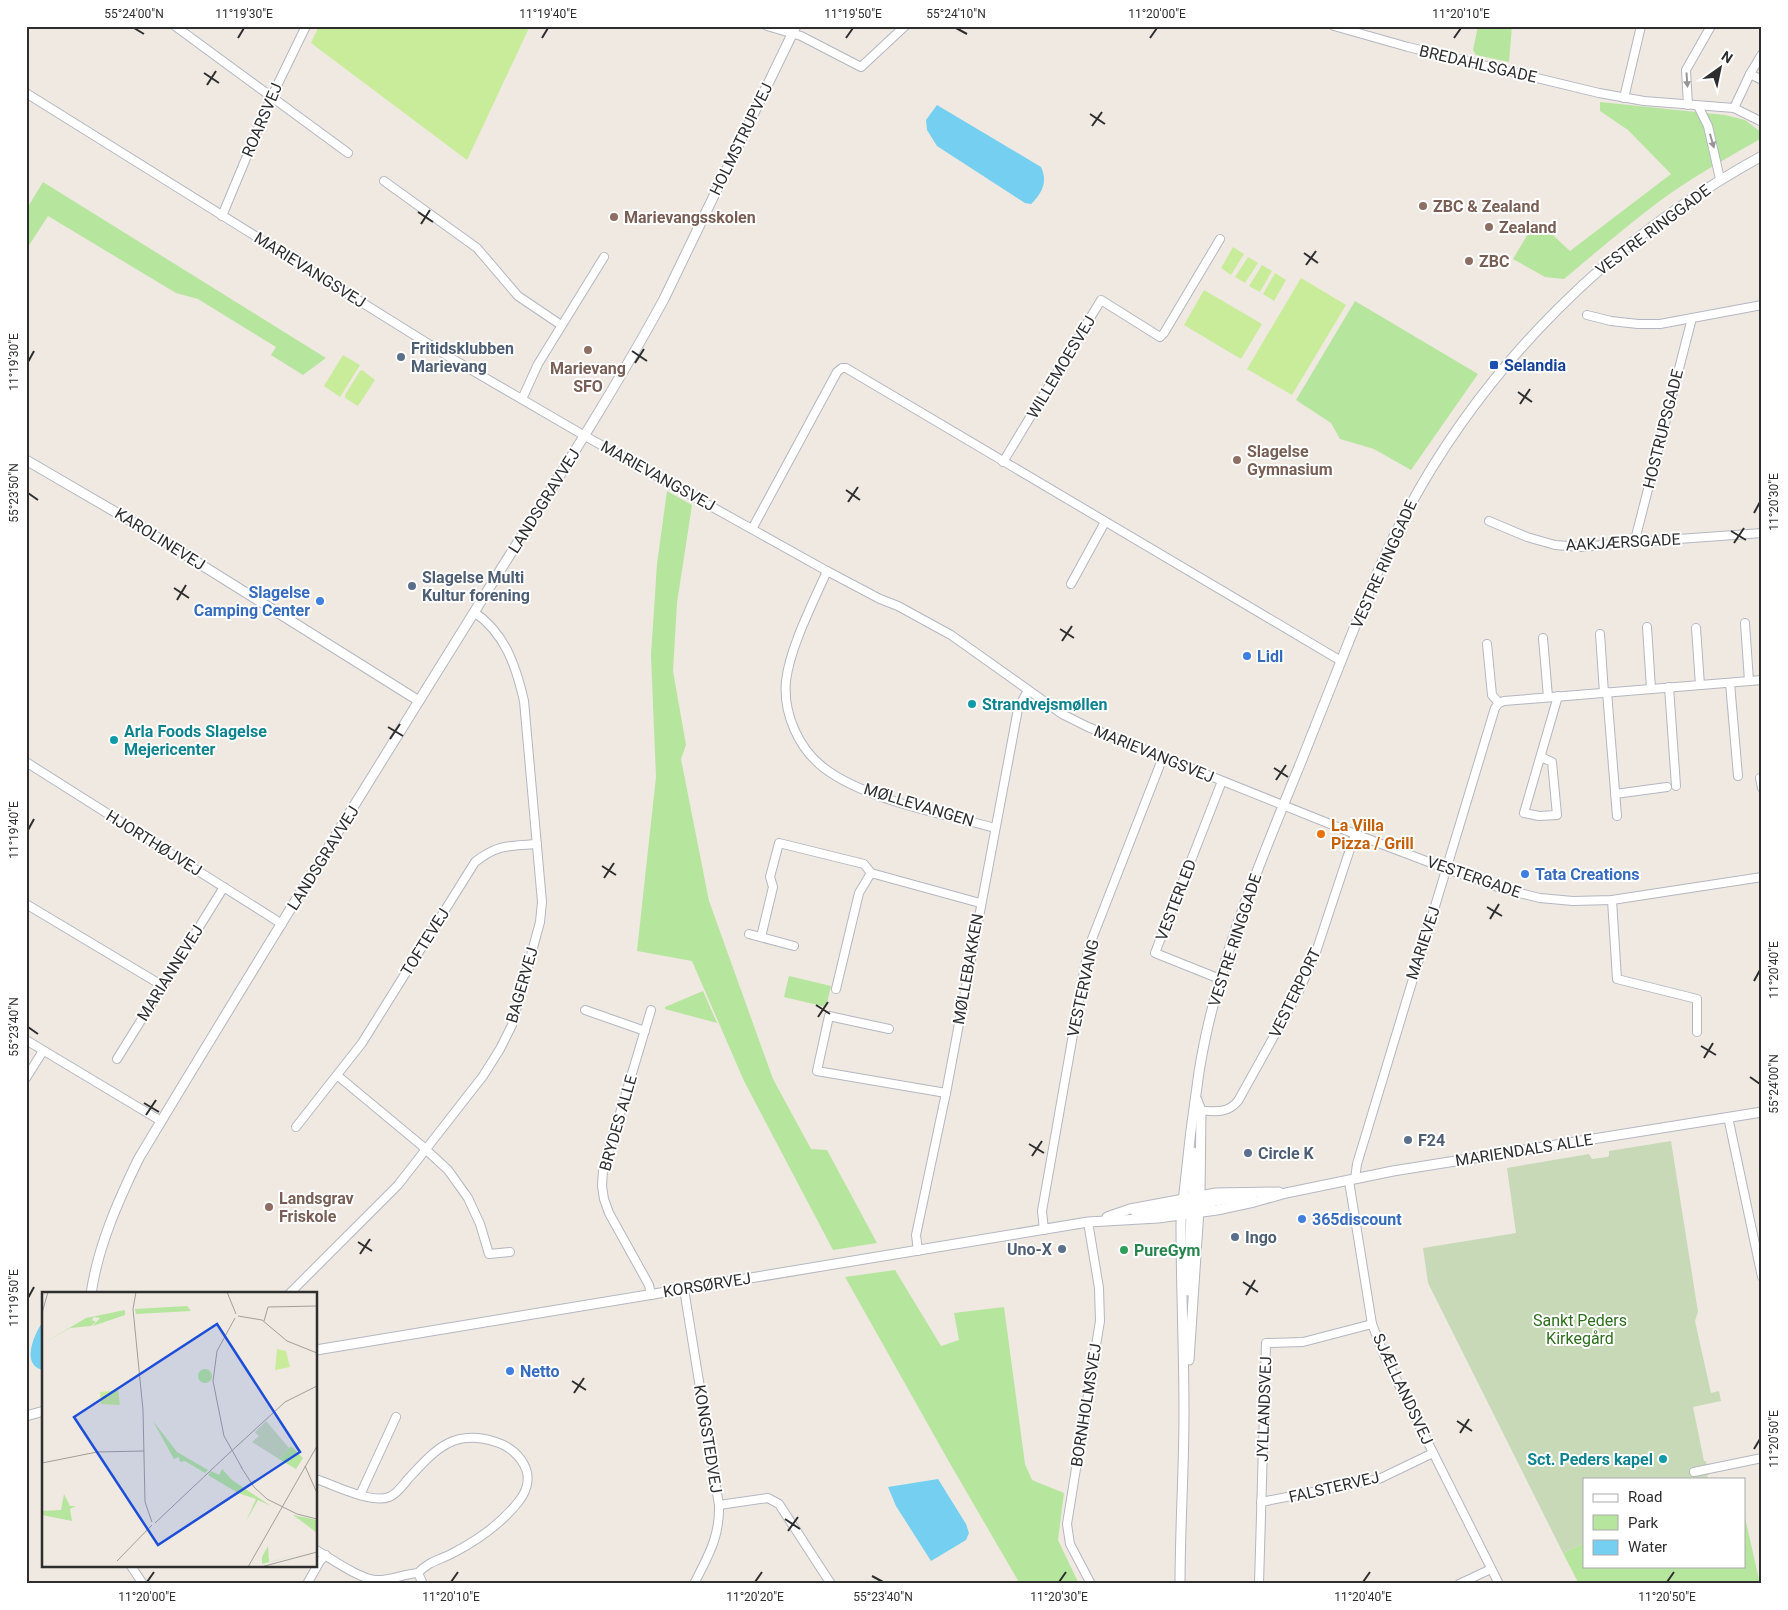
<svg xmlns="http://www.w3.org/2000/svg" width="1788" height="1610" font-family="Roboto,sans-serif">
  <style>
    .green { fill: #b6e59e }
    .cemetery { fill: #c8d9b8 }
    .pitch { fill: #c9ec9a }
    .water { fill: #75cff0 }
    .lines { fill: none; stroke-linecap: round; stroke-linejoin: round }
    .minor-casing { stroke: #b4b7c1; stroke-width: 10 }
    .tertiary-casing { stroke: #b4b7c1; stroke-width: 11 }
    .minor { stroke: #fff; stroke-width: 8 }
    .tertiary { stroke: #fff; stroke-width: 9 }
    .oneway { fill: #969696 }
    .ticks { fill: none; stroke: #2e2e2e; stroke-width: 2 }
    .education-dot { fill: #8d6e63; stroke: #fff; stroke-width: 2 }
    .service-dot { fill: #5c6f8a; stroke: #fff; stroke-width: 2 }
    .transit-dot { fill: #1a4fb4; stroke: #fff; stroke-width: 2 }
    .shop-dot { fill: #3f7fe0; stroke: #fff; stroke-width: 2 }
    .culture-dot { fill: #0f9aa8; stroke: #fff; stroke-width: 2 }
    .food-dot { fill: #e8710a; stroke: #fff; stroke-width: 2 }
    .leisure-dot { fill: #2e9e5b; stroke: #fff; stroke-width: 2 }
    .labels { text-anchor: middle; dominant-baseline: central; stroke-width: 4; stroke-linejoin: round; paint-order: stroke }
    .street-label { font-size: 16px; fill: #2e2e2e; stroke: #fff }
    .education-label { font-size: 16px; font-weight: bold; fill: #785e54; stroke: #fff; text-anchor: start }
    .service-label { font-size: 16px; font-weight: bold; fill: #4e5e75; stroke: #fff; text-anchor: start }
    .transit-label { font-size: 16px; font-weight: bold; fill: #164399; stroke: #fff; text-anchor: start }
    .shop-label { font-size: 16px; font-weight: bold; fill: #366cbe; stroke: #fff; text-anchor: start }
    .culture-label { font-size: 16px; font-weight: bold; fill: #0d838f; stroke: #fff; text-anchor: start }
    .food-label { font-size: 16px; font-weight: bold; fill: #c56008; stroke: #fff; text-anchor: start }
    .leisure-label { font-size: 16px; font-weight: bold; fill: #27864d; stroke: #fff; text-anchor: start }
    .park-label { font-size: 16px; fill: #2c6e1b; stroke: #fff }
    .inset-road { fill: none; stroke: #a29e99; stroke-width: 1 }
    .view { fill: #1d4ed8; fill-opacity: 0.15; stroke: #1d4ed8; stroke-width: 2.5 }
    .inset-edge { fill: none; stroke: #2e2e2e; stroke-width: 2.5 }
    .neatline { fill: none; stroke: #2e2e2e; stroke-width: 2 }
    .ticks-label { font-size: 12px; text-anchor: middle; fill: #2e2e2e }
  </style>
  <rect width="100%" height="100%" fill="#efe9e1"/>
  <g class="green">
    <path d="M1478 26H1512L1509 62 1476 55 1473 50Z"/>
    <path d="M1600 102 1725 115 1745 120 1762 133V138C1728 157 1693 177 1661 200 1628 225 1596 252 1564 279L1545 277 1513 259 1528 234 1542 225 1570 251 1671 174 1628 130 1600 111Z"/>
    <path d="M43 182 326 358 303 375 271 355 276 347 198 299 176 293 48 216 26 250V210Z"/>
    <path d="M1355 301 1478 374 1411 470 1374 449 1340 439 1331 423 1296 400Z"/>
    <path d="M667 491 692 505 677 603 673 671 686 745 681 759 709 901 773 1079 811 1149 827 1150 877 1243 833 1250 744 1081 692 961 637 951 656 777 651 655 657 564Z"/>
    <path d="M789 976 831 986 826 1007 784 997Z"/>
    <path d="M703 991 717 1023 665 1009V1007Z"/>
    <path d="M895 1270 941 1346 959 1340 954 1313 1004 1307 1025 1464 1032 1480 1064 1493 1058 1540 1079 1584H1020L948 1460 845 1277Z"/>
    <path d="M1744 1513 1760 1584H1579L1563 1553 1584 1543V1566H1744Z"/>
  </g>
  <path class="cemetery" d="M1671 1141 1698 1312 1695 1321 1711 1393 1719 1391 1721 1401 1693 1407 1704 1461H1706L1709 1475H1707L1708 1479H1584V1543L1563 1553 1428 1283 1423 1248 1516 1233 1507 1168 1589 1154 1592 1159 1607 1157 1609 1156V1151Z"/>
  <g class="pitch">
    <path d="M319 26H530L467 160 311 43Z"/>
    <path d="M1233 247 1244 254 1231 275 1221 268Z"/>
    <path d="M1248 257 1258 263 1245 283 1235 277Z"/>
    <path d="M1262 265 1272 271 1260 292 1249 286Z"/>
    <path d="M1275 273 1286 280 1274 301 1263 294Z"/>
    <path d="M1301 278 1346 305 1292 395 1247 369Z"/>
    <path d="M1204 290 1262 324 1241 359 1184 325Z"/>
    <path d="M343 355 360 365 340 397 324 386Z"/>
    <path d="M362 370 375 380 358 406 345 398V395L360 371Z"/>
  </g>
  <g class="water">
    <path d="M937 105 1041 167C1048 182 1042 193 1031 204L1025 203 937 146 927 130 926 120Z"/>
    <path d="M44 1320V1370C19 1366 35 1332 44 1320Z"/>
    <path d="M938 1479 966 1524 969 1533 966 1540 931 1561 896 1506 888 1487Z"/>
  </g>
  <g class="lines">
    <g class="minor-casing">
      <g id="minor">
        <path d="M175 26 348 153"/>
        <path d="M767 26 801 36 861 67 905 26"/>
        <path d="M1334 26 1408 47 1599 93 1644 101 1734 108 1762 122"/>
        <path d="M1750 74 1762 80"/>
        <path d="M26 93 451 358 585 436 827 571 880 599 898 606 951 635 1062 714 1088 727 1355 834 1447 869 1503 889 1540 898 1573 901 1612 900 1762 877"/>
        <path d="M1624 98 1641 26"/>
        <path d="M1688 105 1686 70 1711 26"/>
        <path d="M1698 106 1708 126 1720 179"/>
        <path d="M1734 108 1750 74 1762 54"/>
        <path d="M384 181 477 248 518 296 561 325"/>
        <path d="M222 216 271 98 306 26"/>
        <path d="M1587 315 1611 321 1638 324H1660L1762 305"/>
        <path d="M522 399 538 364 604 257"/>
        <path d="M1003 462 1101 300 1160 337 1164 333 1220 239"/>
        <path d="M1489 521 1527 537 1555 545 1581 547 1637 542 1762 533"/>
        <path d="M752 529 837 372 842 368H846L1341 661"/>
        <path d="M1637 542 1636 536 1692 318"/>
        <path d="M827 571C813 603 790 647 786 681 783 713 798 748 824 768 866 800 944 814 995 828"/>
        <path d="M1071 584 1105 522"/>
        <path d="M1745 623 1749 681"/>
        <path d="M1647 627 1651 689"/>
        <path d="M1696 628 1700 685"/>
        <path d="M1600 634 1604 693"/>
        <path d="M1543 638 1548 697"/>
        <path d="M1487 644 1492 695 1499 703"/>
        <path d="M1730 683 1738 776"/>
        <path d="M1669 687 1676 786"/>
        <path d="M1607 692 1617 816"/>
        <path d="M1541 757 1552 762 1557 815 1539 816 1524 813 1558 696"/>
        <path d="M26 762 282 924"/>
        <path d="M1760 778 1762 788"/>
        <path d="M1615 794 1667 787"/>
        <path d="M871 873 980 903"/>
        <path d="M1612 900 1617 979 1697 999V1032"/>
        <path d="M26 904 163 986"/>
        <path d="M749 934 794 946"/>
        <path d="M761 937 773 887 770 877 779 843 864 864 871 873 859 893 836 989"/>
        <path d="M1220 979 1155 953 1222 781"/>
        <path d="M585 1010 645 1031"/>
        <path d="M889 1029 829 1016 817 1071 946 1093"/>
        <path d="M26 1040 161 1121"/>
        <path d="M117 1059 224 887"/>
        <path d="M338 1076 421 1145 448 1170 468 1198 480 1224 489 1254 510 1252"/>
        <path d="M26 1078 43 1051"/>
        <path d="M1196 1110C1213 1111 1226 1115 1238 1101L1299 991 1315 955 1355 834"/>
        <path d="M1728 1117 1762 1277"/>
        <path d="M296 1127 362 1043 475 862C498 844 509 846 537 844"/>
        <path d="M1355 1179 1357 1164C1402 1012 1450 860 1495 708L1499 703 1504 701 1762 680"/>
        <path d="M1349 1181 1372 1324 1384 1355 1499 1584"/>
        <path d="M1088 1222 1099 1288 1100 1321 1067 1524 1070 1544 1091 1584"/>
        <path d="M1044 1230 1042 1211 1087 955 1092 939 1163 757"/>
        <path d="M918 1251 916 1235 946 1093 1018 709 1028 690"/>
        <path d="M684 1289 719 1505C720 1537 708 1556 694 1584"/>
        <path d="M289 1294 398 1185 483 1076 500 1049 512 1025 540 922 542 902 524 701C516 666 505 633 474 612"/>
        <path d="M651 1295 649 1285 609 1213 604 1199 602 1186 603 1170 651 1010"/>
        <path d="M1694 1472 1762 1458"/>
        <path d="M316 1479C334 1485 371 1504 389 1497 397 1494 403 1485 408 1479 435 1450 453 1428 496 1442 509 1446 521 1456 526 1469 530 1480 526 1492 519 1501 502 1523 478 1540 453 1553 440 1560 429 1561 418 1573 403 1574 390 1581 375 1580 358 1578 332 1559 316 1550"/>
        <path d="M360 1495 396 1417"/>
        <path d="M1261 1502 1379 1479 1433 1453"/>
        <path d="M719 1505 768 1498 779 1504 831 1584"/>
        <path d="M131 1566 143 1584"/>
        <path d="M418 1573 423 1584"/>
        <path d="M307 1584 320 1561 326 1555"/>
        <path d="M1259 1584 1266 1343 1303 1342 1372 1324"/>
        <path d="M1459 1584 1491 1569"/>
      </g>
    </g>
    <g class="tertiary-casing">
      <g id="tertiary">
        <path d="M26 460 136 524 419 701"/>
        <path d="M1193 1152V1202"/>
        <path d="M1184 1198 1191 1214 1188 1291"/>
        <path d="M1195 1205 1226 1199 1251 1197"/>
        <path d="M1136 1214 1187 1205"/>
        <path d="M1107 1217 1130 1209 1216 1193 1279 1192"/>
        <path d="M91 1294C98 1246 118 1201 139 1158 250 973 364 789 478 606 541 504 607 404 664 299L796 26"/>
        <path d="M316 1350 1088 1222 1158 1218 1217 1210 1254 1202 1286 1193 1393 1171 1762 1112"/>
        <path d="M1189 1360 1200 1195 1201 1111 1197 1100"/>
        <path d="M26 1416 44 1411"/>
        <path d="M1180 1584C1180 1527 1184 1470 1184 1413 1184 1350 1181 1288 1181 1225 1181 1214 1183 1204 1184 1193 1188 1152 1193 1112 1199 1072 1216 965 1260 862 1301 762 1319 717 1337 672 1355 626 1371 589 1385 551 1405 515 1485 364 1612 238 1762 156"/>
      </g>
    </g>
    <use href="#minor" class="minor"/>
    <use href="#tertiary" class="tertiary"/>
  </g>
  <defs><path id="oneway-solid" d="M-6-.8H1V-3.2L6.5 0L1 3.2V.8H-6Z" transform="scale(1.25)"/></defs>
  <g class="oneway">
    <use href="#oneway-solid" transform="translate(1687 80) rotate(86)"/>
    <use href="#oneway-solid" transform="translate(1712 141) rotate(74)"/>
  </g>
  <path class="ticks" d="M134 28 144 34M956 28 967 34M238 38 244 28M542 38 548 28M846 38 853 28M1150 38 1157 28M1454 38 1461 28M204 73 219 83M207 85 216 71M1090 114 1105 124M1092 126 1102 112M418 212 433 222M421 224 430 210M1304 253 1318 263M1306 265 1316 251M632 351 647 361M28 362 34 351M635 363 644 349M1518 392 1532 402M1520 404 1530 389M846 490 860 500M28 493 38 500M848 502 858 487M1754 513 1760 502M1731 531 1746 540M1734 543 1744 528M174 588 189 598M177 600 186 585M1060 629 1074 638M1062 641 1072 626M388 727 403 736M390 739 400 724M1274 768 1288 777M1276 780 1286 765M28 830 34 819M602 866 616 875M604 878 614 863M1487 907 1502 916M1490 919 1499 904M1754 981 1760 970M816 1005 830 1014M818 1017 828 1002M28 1027 38 1034M1701 1046 1716 1055M1704 1058 1713 1043M1750 1077 1760 1084M144 1103 159 1112M146 1115 156 1100M1029 1144 1044 1153M1032 1156 1042 1141M358 1242 372 1251M360 1254 370 1239M1243 1282 1258 1292M1246 1295 1255 1280M28 1298 34 1287M572 1381 586 1390M574 1393 584 1378M1457 1421 1472 1431M1460 1433 1469 1419M1754 1449 1760 1439M785 1519 800 1529M788 1531 798 1517M872 1576 883 1582M147 1582 154 1572M451 1582 458 1572M755 1582 762 1572M1059 1582 1066 1572M1363 1582 1370 1572M1667 1582 1674 1572"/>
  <g class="education-dot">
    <circle cx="1423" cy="206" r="5"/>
    <circle cx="614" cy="217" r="5"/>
    <circle cx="1489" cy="227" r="5"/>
    <circle cx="1469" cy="261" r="5"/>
    <circle cx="588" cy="350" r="5"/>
    <circle cx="1237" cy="460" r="5"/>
    <circle cx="269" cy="1207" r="5"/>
  </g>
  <g class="service-dot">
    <circle cx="401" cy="357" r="5"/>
    <circle cx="412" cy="586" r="5"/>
    <circle cx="1408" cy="1140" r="5"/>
    <circle cx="1248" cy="1153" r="5"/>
    <circle cx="1235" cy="1237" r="5"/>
    <circle cx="1062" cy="1249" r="5"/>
  </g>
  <rect class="transit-dot" x="1489" y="360" width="10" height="10" rx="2.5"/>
  <g class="shop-dot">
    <circle cx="320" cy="601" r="5"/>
    <circle cx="1247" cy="656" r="5"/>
    <circle cx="1525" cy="874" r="5"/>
    <circle cx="1302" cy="1219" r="5"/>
    <circle cx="510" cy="1371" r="5"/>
  </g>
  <g class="culture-dot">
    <circle cx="972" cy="704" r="5"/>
    <circle cx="114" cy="740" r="5"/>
    <circle cx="1663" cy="1459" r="5"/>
  </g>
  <circle class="food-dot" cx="1321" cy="834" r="5"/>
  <circle class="leisure-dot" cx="1124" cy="1250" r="5"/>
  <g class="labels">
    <g class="street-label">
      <text transform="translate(1478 64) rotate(13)">BREDAHLSGADE</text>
      <text transform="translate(262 120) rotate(-67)">ROARSVEJ</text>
      <text transform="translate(741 139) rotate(-64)">HOLMSTRUPVEJ</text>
      <text transform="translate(1653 230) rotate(-37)">VESTRE RINGGADE</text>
      <text transform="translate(310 270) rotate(32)">MARIEVANGSVEJ</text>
      <text transform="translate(1061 367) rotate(-59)">WILLEMOESVEJ</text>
      <text transform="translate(1663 429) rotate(-76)">HOSTRUPSGADE</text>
      <text transform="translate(658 476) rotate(29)">MARIEVANGSVEJ</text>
      <text transform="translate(544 501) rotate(-58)">LANDSGRAVVEJ</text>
      <text transform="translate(160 539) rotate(32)">KAROLINEVEJ</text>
      <text transform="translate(1623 542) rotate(-3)">AAKJÆRSGADE</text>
      <text transform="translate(1384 564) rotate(-66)">VESTRE RINGGADE</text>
      <text transform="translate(1154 754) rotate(22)">MARIEVANGSVEJ</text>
      <text transform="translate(919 805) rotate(17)">MØLLEVANGEN</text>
      <text transform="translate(154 843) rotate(32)">HJORTHØJVEJ</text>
      <text transform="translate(323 858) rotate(-58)">LANDSGRAVVEJ</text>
      <text transform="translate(1474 877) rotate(19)">VESTERGADE</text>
      <text transform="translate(1176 900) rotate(-69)">VESTERLED</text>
      <text transform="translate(1235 940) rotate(-72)">VESTRE RINGGADE</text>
      <text transform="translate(425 942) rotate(-58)">TOFTEVEJ</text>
      <text transform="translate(1423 943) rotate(-72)">MARIEVEJ</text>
      <text transform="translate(968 969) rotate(-80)">MØLLEBAKKEN</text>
      <text transform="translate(170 973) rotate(-58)">MARIANNEVEJ</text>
      <text transform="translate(522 985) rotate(-74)">BAGERVEJ</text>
      <text transform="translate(1083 988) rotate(-78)">VESTERVANG</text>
      <text transform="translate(1295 993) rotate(-64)">VESTERPORT</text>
      <text transform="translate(618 1123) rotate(-74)">BRYDES ALLE</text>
      <text transform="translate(1524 1150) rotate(-9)">MARIENDALS ALLE</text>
      <text transform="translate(707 1285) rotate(-9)">KORSØRVEJ</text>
      <text transform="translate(1403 1389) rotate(65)">SJÆLLANDSVEJ</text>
      <text transform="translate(1086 1405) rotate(-81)">BORNHOLMSVEJ</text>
      <text transform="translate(1264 1409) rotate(-88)">JYLLANDSVEJ</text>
      <text transform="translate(708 1439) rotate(81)">KONGSTEDVEJ</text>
      <text transform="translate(1334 1487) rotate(-13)">FALSTERVEJ</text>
    </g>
    <g class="education-label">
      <text x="1433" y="206">ZBC &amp; Zealand</text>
      <text x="624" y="217">Marievangsskolen</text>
      <text x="1499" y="227">Zealand</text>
      <text x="1479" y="261">ZBC</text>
      <text x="588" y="368" text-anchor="middle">Marievang<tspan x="588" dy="18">SFO</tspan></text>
      <text x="1247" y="451">Slagelse<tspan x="1247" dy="18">Gymnasium</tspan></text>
      <text x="279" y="1198">Landsgrav<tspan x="279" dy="18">Friskole</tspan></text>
    </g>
    <g class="service-label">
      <text x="411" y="348">Fritidsklubben<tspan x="411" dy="18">Marievang</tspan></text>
      <text x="422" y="577">Slagelse Multi<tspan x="422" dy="18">Kultur forening</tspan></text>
      <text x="1418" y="1140">F24</text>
      <text x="1258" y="1153">Circle K</text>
      <text x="1245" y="1237">Ingo</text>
      <text x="1052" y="1249" text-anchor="end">Uno-X</text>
    </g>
    <g class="transit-label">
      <text x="1504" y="365">Selandia</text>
    </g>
    <g class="shop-label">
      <text x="310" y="592" text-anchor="end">Slagelse<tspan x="310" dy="18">Camping Center</tspan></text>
      <text x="1257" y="656">Lidl</text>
      <text x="1535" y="874">Tata Creations</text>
      <text x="1312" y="1219">365discount</text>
      <text x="520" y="1371">Netto</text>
    </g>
    <g class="culture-label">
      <text x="982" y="704">Strandvejsmøllen</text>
      <text x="124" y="731">Arla Foods Slagelse<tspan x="124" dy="18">Mejericenter</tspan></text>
      <text x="1653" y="1459" text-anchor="end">Sct. Peders kapel</text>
    </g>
    <g class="food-label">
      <text x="1331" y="825">La Villa<tspan x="1331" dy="18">Pizza / Grill</tspan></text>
    </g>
    <g class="leisure-label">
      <text x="1134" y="1250">PureGym</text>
    </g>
    <g class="park-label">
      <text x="1580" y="1320">Sankt Peders<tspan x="1580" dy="18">Kirkegård</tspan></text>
    </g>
  </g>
  <g transform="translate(42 1292)">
    <rect width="275" height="275" fill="#efe9e1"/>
    <path d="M145 14 149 19 94 22 93 17ZM83 18V23L51 34 58 26 52 25 50 28 54 30 49 34 28 36 0 52 44 26ZM156 84a7 7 0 1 1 14 0a7 7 0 1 1-14 0ZM111 129 135 160 166 178 163 181 143 169 138 170 137 165 132 167ZM249 154 261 166 254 177 237 167ZM180 177 190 188 229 214 216 208 204 229 214 207 196 201 166 183 169 179 177 183ZM22 202 28 214H34L28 217 30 229 0 223V219L19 218ZM251 223 275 228V241L262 231ZM226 254 227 270 275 258 220 272V265Z" fill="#b6e59e"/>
    <path d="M224 129 247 156 237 167 210 150 217 144 213 140Z" fill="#c8d9b8"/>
    <path d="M235 57 244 59 248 75 233 78ZM76 98 78 113 59 112 58 100Z" fill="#c9ec9a"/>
    <path class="inset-road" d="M94 0 91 17 101 118 103 210 110 230M185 0 194 22M0 21 6 0M196 24 220 28 245 49 275 61M193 26 175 59 171 89 182 144 200 176M222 29 226 15 275 14M183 165 243 110 275 94M0 171 55 160 102 159M263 174 275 201M199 175 212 195 225 207 255 222 275 227M113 231 184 164M75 269 110 233M132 275H212M206 275 275 154M219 275 275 260"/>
    <path class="view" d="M175 32 258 160 116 253 32 125Z"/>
    <rect width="275" height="275" class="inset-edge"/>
  </g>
  <rect width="1788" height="1610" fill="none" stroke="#ffffff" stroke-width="55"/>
  <rect x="1583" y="1478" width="162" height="90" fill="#ffffff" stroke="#ababab"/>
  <rect x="1593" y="1494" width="25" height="8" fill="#ffffff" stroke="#ababab"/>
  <text x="1628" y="1502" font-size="15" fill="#2e2e2e">Road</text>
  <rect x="1593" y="1515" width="25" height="15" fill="#b6e59e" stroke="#ababab"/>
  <text x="1628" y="1528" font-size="15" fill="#2e2e2e">Park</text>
  <rect x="1593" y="1540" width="25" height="15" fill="#75cff0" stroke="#ababab"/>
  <text x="1628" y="1552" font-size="15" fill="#2e2e2e">Water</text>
  <g transform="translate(1720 68) rotate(33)" stroke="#ffffff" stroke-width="4" paint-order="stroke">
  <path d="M0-4L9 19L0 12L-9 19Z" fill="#2e2e2e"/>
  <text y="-8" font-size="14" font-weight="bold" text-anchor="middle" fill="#2e2e2e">N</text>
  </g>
  <rect x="28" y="28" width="1732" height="1554" class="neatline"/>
  <g class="ticks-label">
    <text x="134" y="18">55°24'00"N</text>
    <text x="244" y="18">11°19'30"E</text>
    <text x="548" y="18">11°19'40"E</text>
    <text x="853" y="18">11°19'50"E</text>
    <text x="956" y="18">55°24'10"N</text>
    <text x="1157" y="18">11°20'00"E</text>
    <text x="1461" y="18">11°20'10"E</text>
    <text transform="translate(14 362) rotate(-90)" y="4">11°19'30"E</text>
    <text transform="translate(14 493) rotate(-90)" y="4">55°23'50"N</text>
    <text transform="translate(1774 502) rotate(-90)" y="4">11°20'30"E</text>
    <text transform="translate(14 830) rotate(-90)" y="4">11°19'40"E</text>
    <text transform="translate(1774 970) rotate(-90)" y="4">11°20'40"E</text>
    <text transform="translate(14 1027) rotate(-90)" y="4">55°23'40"N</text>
    <text transform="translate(1774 1084) rotate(-90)" y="4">55°24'00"N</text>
    <text transform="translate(14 1298) rotate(-90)" y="4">11°19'50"E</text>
    <text transform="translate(1774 1439) rotate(-90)" y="4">11°20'50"E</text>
    <text x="147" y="1601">11°20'00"E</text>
    <text x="451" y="1601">11°20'10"E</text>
    <text x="755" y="1601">11°20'20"E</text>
    <text x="883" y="1601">55°23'40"N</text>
    <text x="1059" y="1601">11°20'30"E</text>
    <text x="1363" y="1601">11°20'40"E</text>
    <text x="1667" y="1601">11°20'50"E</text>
  </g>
</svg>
